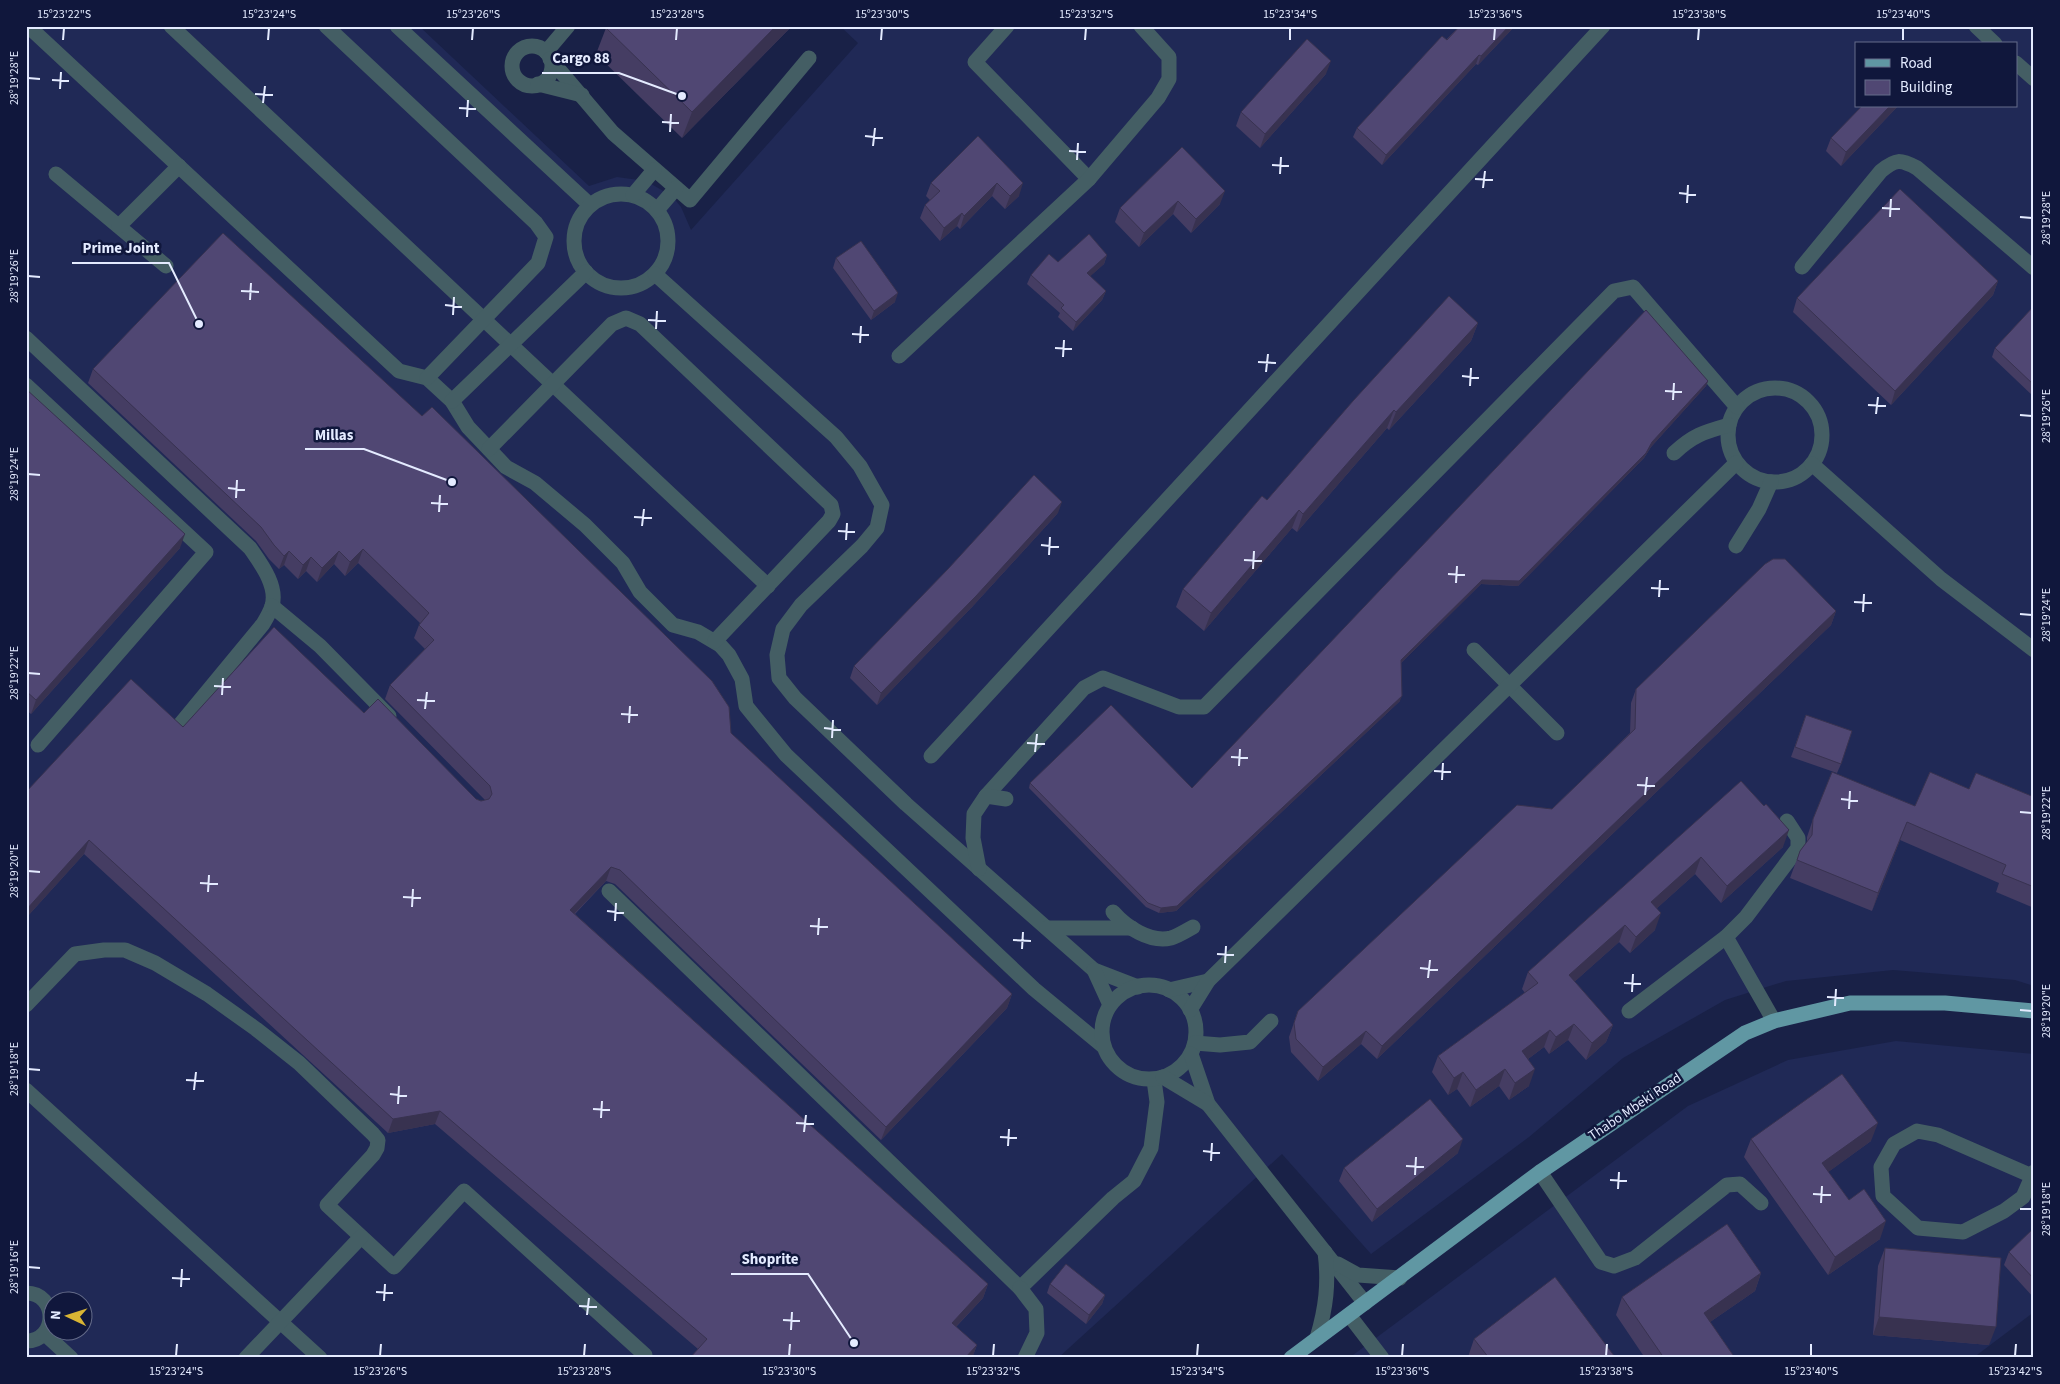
<svg xmlns="http://www.w3.org/2000/svg" width="2060" height="1384" font-family="'Source Sans 3',sans-serif">
  <style>
    .built { fill: #202956; fill-rule: evenodd }
    .lines { fill: none; stroke-linecap: round; stroke-linejoin: round }
    .minor { stroke: #445e64; stroke-width: 15 }
    .major { stroke: #6097a3; stroke-width: 15 }
    .wall { fill: #453d63 }
    .shaded-wall { fill: #383250 }
    .building { fill: #504773; stroke: #383250 }
    .ticks { fill: none; stroke: #e4ebff; stroke-width: 2 }
    .labels { text-anchor: middle; dominant-baseline: central; stroke-width: 5; stroke-linejoin: round; paint-order: stroke }
    .street-label { font-size: 14px; fill: #e4ebff; stroke: #10173c }
    .leader { fill: none; stroke: #e4ebff; stroke-width: 2 }
    .callout-dot { fill: #e4ebff; stroke: #10173c; stroke-width: 2 }
    .callout-label { font-size: 15px; text-anchor: middle; font-weight: bold; fill: #e4ebff; stroke: #10173c; stroke-width: 5; stroke-linejoin: round; paint-order: stroke }
    .neatline { fill: none; stroke: #e4ebff; stroke-width: 2 }
    .ticks-label { font-size: 12px; text-anchor: middle; fill: #e4ebff }
  </style>
  <rect width="100%" height="100%" fill="#192147"/>
  <g class="built">
    <path d="M26 26H419L589 186 617 177 646 181 672 196 681 207 691 230 858 43 840 26H2034V986L2015 980 1893 970 1786 981 1725 1000 1623 1058 1529 1137 1371 1254 1282 1154 1058 1358H26ZM1856 44H2016V106H1856ZM52 1302H82V1332H52Z"/>
    <path d="M1896 1041 2034 1054V1312L1973 1358H1349L1688 1106 1788 1060Z"/>
  </g>
  <g class="lines">
    <g class="minor">
      <path d="M28 26 399 371 427 378 452 401 468 427 506 467 535 483 585 525 623 563 640 592 673 625 698 632 720 645 729 655 742 679 746 706 786 755 1034 989 1103 1046"/>
      <path d="M171 26 768 586"/>
      <path d="M326 26 536 223 546 237 538 263 427 378"/>
      <path d="M397 26 590 205"/>
      <path d="M1007 26 975 62 1089 179"/>
      <path d="M1976 26 1995 44"/>
      <circle cx="532" cy="66" r="20"/>
      <path d="M546 52 568 26"/>
      <path d="M550 59 613 133 690 200 809 58"/>
      <path d="M2016 63 2034 79"/>
      <path d="M538 84 582 95"/>
      <path d="M56 174 166 266"/>
      <circle cx="621" cy="241" r="47"/>
      <path d="M633 195 654 170"/>
      <path d="M657 210 676 188"/>
      <path d="M119 226 179 166"/>
      <path d="M1802 267 1881 171C1896 159 1900 159 1917 168L2034 268"/>
      <path d="M655 274 836 437 860 466 882 505 877 528 862 546 801 605 783 629 777 655 779 678 795 698 906 804 1094 970 1138 987"/>
      <path d="M26 338 250 548C261 564 278 586 272 606 270 612 266 619 263 624L178 727"/>
      <path d="M899 356 1089 179 1158 98 1169 79V57L1141 26"/>
      <path d="M26 385 206 552 38 745"/>
      <circle cx="1775" cy="435" r="47"/>
      <path d="M452 401 586 272"/>
      <path d="M489 449 612 324 626 318 640 324 831 505 833 514 829 521 715 641"/>
      <path d="M1674 453C1693 435 1704 432 1729 425"/>
      <path d="M1812 464 1941 579 2034 650"/>
      <path d="M1736 546 1759 509 1771 482"/>
      <path d="M272 606 320 646 389 716"/>
      <path d="M1474 650 1557 733"/>
      <path d="M931 756 1603 26"/>
      <path d="M986 796 1084 688 1103 678 1179 707H1204L1614 291 1633 287 1737 407"/>
      <path d="M979 869 973 838 974 814 986 796 1006 799"/>
      <path d="M609 891 1020 1288 1113 1198 1134 1181 1151 1148 1157 1102 1154 1080"/>
      <path d="M1113 912C1126 927 1150 943 1171 938 1178 936 1186 931 1193 927"/>
      <path d="M1047 928H1132"/>
      <path d="M1094 970 1110 1005"/>
      <circle cx="1149" cy="1032" r="47"/>
      <path d="M1169 990 1208 981"/>
      <path d="M26 1005 75 954 104 950H125L155 963 207 994 256 1029 299 1063 373 1134 378 1140 377 1148 373 1155 327 1205 394 1267 464 1191 645 1355 642 1358"/>
      <path d="M1190 1010 1208 981 1736 463"/>
      <path d="M1629 1011 1726 937"/>
      <path d="M1774 1021 1726 937 1746 917 1798 848V838L1787 821"/>
      <path d="M1195 1043 1220 1045 1250 1042 1271 1021"/>
      <path d="M1191 1054 1208 1104 1365 1303"/>
      <path d="M1163 1077 1208 1104"/>
      <path d="M26 1090 320 1358"/>
      <path d="M1540 1172 1601 1262 1614 1266 1635 1258 1727 1185 1740 1184 1761 1203"/>
      <path d="M2032 1176 1938 1135 1917 1131 1894 1144 1881 1167 1883 1196 1918 1228 1963 1232 2004 1211 2023 1197 2034 1172"/>
      <path d="M1338 1264 1358 1275 1400 1278"/>
      <path d="M1020 1288 1036 1309 1037 1333 1025 1358"/>
      <path d="M26 1293C58 1293 58 1341 26 1341"/>
      <path d="M1349 1315 1382 1358"/>
      <path d="M45 1334 71 1358"/>
      <path d="M1317 1338C1326 1308 1329 1283 1325 1252"/>
      <path d="M246 1358 361 1237"/>
    </g>
    <path class="major" d="M1291 1358 1540 1172 1745 1033 1774 1021 1850 1003H1945L2034 1011"/>
  </g>
  <g class="wall">
    <path d="M792 26 682 138 596 54 606 28Z"/>
    <path d="M1460 26H1515L1478 65 1476 64 1382 165 1353 137 1357 128Z"/>
    <path d="M1326 74 1260 148 1236 126 1241 112Z"/>
    <path d="M1898 106 1841 166 1826 151 1831 138Z"/>
    <path d="M978 136 1019 196 1005 209 992 196 960 229 957 226 940 241 920 218 925 205 930 200 926 196 931 183Z"/>
    <path d="M1182 147 1220 204 1191 233 1173 214 1139 247 1115 222 1120 208Z"/>
    <path d="M1107 255 1104 264 1090 276 1106 291 1102 300 1073 331 1058 317 1060 313 1027 284 1031 275 1058 262Z"/>
    <path d="M836 258 895 302 871 320 833 268Z"/>
    <path d="M1998 281 1993 295 1891 405 1793 312 1797 298Z"/>
    <path d="M2034 306V397L1992 357 1995 348Z"/>
    <path d="M1478 323 1471 341 1389 430 1387 428 1297 532 1292 528 1204 631 1176 607 1183 589 1267 500Z"/>
    <path d="M93 369 731 733 1012 994 1007 1008 881 1140 615 884 606 881 575 914 988 1284 983 1298 956 1327 977 1345 972 1358H690L698 1349 435 1124 388 1133 84 854 26 918V792L183 727 364 713 476 799 481 801 485 800 385 699 390 685 425 649 414 638 419 625 420 623 358 563 345 576 334 564 317 582 306 571 298 579 284 565 279 569 269 559 256 541 88 383Z"/>
    <path d="M1708 381 1706 386 1651 447 1644 458 1518 586 1481 584 1401 663 1400 701 1176 911 1159 913 1146 907 1029 788 1030 783 1192 788Z"/>
    <path d="M26 389 180 548 31 714 26 710Z"/>
    <path d="M1058 513 972 607 877 705 850 678 854 666Z"/>
    <path d="M1836 611 1831 625 1377 1059 1361 1044 1318 1081 1291 1052 1289 1037 1298 1011 1552 809 1630 733 1631 703 1636 689Z"/>
    <path d="M1806 715 1841 764 1837 773 1791 757Z"/>
    <path d="M1741 781 1783 847 1721 903 1695 874 1657 908 1655 930 1630 953 1619 942 1574 982 1613 1025 1606 1042 1586 1060 1568 1040 1549 1054 1544 1047 1528 1059 1529 1086 1509 1100 1499 1086 1470 1107 1457 1089 1448 1095 1432 1072 1438 1056 1525 993 1522 989 1528 972Z"/>
    <path d="M1969 789 2034 797V908L1996 892 1999 883 1900 840 1872 911 1790 878 1800 851 1807 843V837L1813 819 1915 806Z"/>
    <path d="M1751 1139 1871 1141 1828 1172 1849 1200 1880 1239 1828 1275 1744 1157Z"/>
    <path d="M1458 1153 1372 1222 1339 1181 1344 1168Z"/>
    <path d="M2034 1228V1298L2004 1265 2009 1252Z"/>
    <path d="M1885 1248 1989 1345 1873 1335 1878 1266Z"/>
    <path d="M1761 1273 1755 1291 1710 1322 1735 1358H1645L1616 1315 1622 1297Z"/>
    <path d="M1050 1284 1105 1295 1102 1304 1086 1324 1047 1293Z"/>
    <path d="M1474 1339 1615 1358H1469L1468 1357Z"/>
  </g>
  <g class="shaded-wall">
    <path d="M776 26H792L682 138 692 112Z"/>
    <path d="M1509 26H1515L1478 65 1481 56Z"/>
    <path d="M1479 55 1476 64 1382 165 1386 155Z"/>
    <path d="M1331 61 1326 74 1260 148 1265 134Z"/>
    <path d="M1890 106H1898L1841 166 1846 152Z"/>
    <path d="M997 183 992 196 960 229 964 216Z"/>
    <path d="M1023 183 1019 196 1005 209 1010 196Z"/>
    <path d="M1225 191 1220 204 1191 233 1196 219Z"/>
    <path d="M1178 201 1173 214 1139 247 1144 233Z"/>
    <path d="M962 213 957 226 940 241 944 228Z"/>
    <path d="M1107 255 1104 264 1084 282 1087 273Z"/>
    <path d="M1998 281 1993 295 1891 405 1895 391Z"/>
    <path d="M1106 291 1102 300 1073 331 1076 322Z"/>
    <path d="M898 293 895 302 871 320 874 311Z"/>
    <path d="M1478 323 1471 341 1389 430 1396 412Z"/>
    <path d="M1708 381 1706 386 1651 447 1644 458 1518 586 1481 584 1399 665 1401 660 1482 580 1652 442Z"/>
    <path d="M1394 410 1387 428 1297 532 1303 514Z"/>
    <path d="M1062 502 1058 513 972 607 877 705 881 693Z"/>
    <path d="M1299 510 1292 528 1204 631 1211 613Z"/>
    <path d="M185 534 180 548 31 714 36 700Z"/>
    <path d="M363 549 358 563 345 576 350 562Z"/>
    <path d="M289 551 284 565 279 569 284 556Z"/>
    <path d="M339 551 334 564 317 582 322 568Z"/>
    <path d="M311 557 306 571 298 579 303 565Z"/>
    <path d="M1836 611 1831 625 1377 1059 1382 1046Z"/>
    <path d="M1402 696 1400 701 1176 911 1159 913 1161 908Z"/>
    <path d="M1907 822 1900 840 1872 911 1878 893Z"/>
    <path d="M1789 830 1783 847 1721 903 1727 886Z"/>
    <path d="M89 840 84 854 26 918V910Z"/>
    <path d="M1701 857 1695 874 1645 919 1651 902Z"/>
    <path d="M611 867 606 881 565 923 570 910Z"/>
    <path d="M1661 913 1655 930 1630 953 1636 937Z"/>
    <path d="M1625 925 1619 942 1563 992 1569 975Z"/>
    <path d="M1012 994 1007 1008 881 1140 886 1127Z"/>
    <path d="M1574 1024 1568 1040 1549 1054 1556 1037Z"/>
    <path d="M1613 1025 1606 1042 1586 1060 1592 1043Z"/>
    <path d="M1550 1030 1544 1047 1516 1068 1522 1051Z"/>
    <path d="M1366 1031 1361 1044 1318 1081 1323 1067Z"/>
    <path d="M1505 1069 1499 1086 1470 1107 1476 1090Z"/>
    <path d="M1535 1069 1529 1086 1509 1100 1515 1083Z"/>
    <path d="M1463 1072 1457 1089 1448 1095 1454 1078Z"/>
    <path d="M440 1111 435 1124 388 1133 393 1119Z"/>
    <path d="M1878 1123 1871 1141 1816 1181 1822 1163Z"/>
    <path d="M1463 1139 1458 1153 1372 1222 1377 1209Z"/>
    <path d="M1886 1221 1880 1239 1828 1275 1835 1257Z"/>
    <path d="M1761 1273 1755 1291 1697 1331 1704 1313Z"/>
    <path d="M988 1284 983 1298 947 1336 952 1323Z"/>
    <path d="M1105 1295 1102 1304 1086 1324 1089 1315Z"/>
    <path d="M1879 1317 1996 1327 1989 1345 1873 1335Z"/>
    <path d="M977 1345 972 1358H965Z"/>
  </g>
  <g class="building">
    <path d="M607 26H776L692 112 606 28Z"/>
    <path d="M1460 26H1509L1481 56 1479 55 1386 155 1357 128 1442 36 1447 40Z"/>
    <path d="M1307 39 1331 61 1265 134 1241 112Z"/>
    <path d="M1862 106H1890L1846 152 1831 138Z"/>
    <path d="M978 136 1023 183 1010 196 997 183 964 216 962 213 944 228 925 205 940 191 931 183Z"/>
    <path d="M1182 147 1225 191 1196 219 1178 201 1144 233 1120 208Z"/>
    <path d="M1900 189 1998 281 1895 391 1797 298Z"/>
    <path d="M223 233 422 416 432 407 712 681 729 707 731 733 1012 994 886 1127 620 870 611 867 570 910 988 1284 952 1323 977 1345 965 1358H690L707 1339 440 1111 393 1119 89 840 26 910V792L131 679 183 727 274 627 364 713 378 699 476 799 481 801 489 799 492 794 490 786 390 685 434 640 419 625 429 613 363 549 350 562 339 551 322 568 311 557 303 565 289 551 284 556 274 545 261 527 93 369Z"/>
    <path d="M1089 234 1107 255 1087 273 1106 291 1076 322 1061 308 1064 305 1031 275 1049 254 1058 262Z"/>
    <path d="M861 241 898 293 874 311 836 258Z"/>
    <path d="M1449 296 1478 323 1396 412 1394 410 1303 514 1299 510 1211 613 1183 589 1262 496 1267 500 1353 401Z"/>
    <path d="M2034 306V385L1995 348Z"/>
    <path d="M1646 310 1708 381 1652 442 1646 453 1519 581 1482 580 1401 660 1402 696 1177 906 1161 908 1148 903 1030 783 1111 705 1192 788Z"/>
    <path d="M26 389 185 534 36 700 26 691Z"/>
    <path d="M1034 475 1062 502 976 596 881 693 854 666 948 569Z"/>
    <path d="M1773 559H1785L1836 611 1382 1046 1366 1031 1323 1067 1296 1039 1294 1023 1298 1011 1517 805 1552 809 1635 729 1636 689 1765 564Z"/>
    <path d="M1806 715 1852 731 1841 764 1795 747Z"/>
    <path d="M1832 772 1915 806 1930 772 1969 789 1976 773 2034 797V887L2002 874 2006 865 1907 822 1878 893 1797 860 1800 851 1812 835 1813 819Z"/>
    <path d="M1741 781 1764 806 1766 804 1789 830 1727 886 1701 857 1651 902 1661 913 1636 937 1625 925 1569 975 1613 1025 1592 1043 1574 1024 1556 1037 1550 1030 1522 1051 1535 1069 1515 1083 1505 1069 1476 1090 1463 1072 1454 1078 1438 1056 1538 983 1528 972Z"/>
    <path d="M1842 1074 1878 1123 1822 1163 1849 1200 1864 1189 1886 1221 1835 1257 1751 1139Z"/>
    <path d="M1430 1099 1463 1139 1377 1209 1344 1168Z"/>
    <path d="M1727 1224 1761 1273 1704 1313 1735 1358H1664L1622 1297Z"/>
    <path d="M2034 1228V1279L2009 1252Z"/>
    <path d="M1885 1248 2001 1258 1996 1327 1879 1317Z"/>
    <path d="M1066 1264 1105 1295 1089 1315 1050 1284Z"/>
    <path d="M1555 1277 1615 1357 1489 1358 1474 1339Z"/>
  </g>
  <path class="ticks" d="M63 40 64 28M268 40 269 28M472 40 473 28M676 40 677 28M881 40 882 28M1085 40 1086 28M1290 40V28M1494 40 1495 28M1698 40 1699 28M1903 40V28M28 78 40 79M52 80 69 81M60 89 61 72M255 94 273 95M263 103 265 86M459 108 476 109M467 117 468 100M662 122 679 123M670 132 671 114M865 136 883 138M873 146 875 128M1069 151 1086 152M1077 160 1078 143M1272 165 1289 166M1280 174 1281 157M1475 179 1493 180M1483 188 1485 171M1679 193 1696 195M1687 203 1688 185M1882 208 1900 209M1890 217 1891 199M2020 217 2032 218M28 276 40 277M241 291 259 292M250 300 251 283M445 305 462 307M453 315 454 297M648 320 666 321M656 329 657 311M852 334 869 335M860 343 861 326M1055 348 1072 349M1063 357 1064 340M1258 362 1276 363M1266 372 1268 354M1462 376 1479 378M1470 386 1471 368M1665 391 1682 392M1673 400 1674 383M1868 405 1886 406M1876 414 1878 397M2020 415 2032 416M28 474 40 475M228 488 245 490M236 498 237 480M431 503 448 504M439 512 440 495M634 517 652 518M642 526 644 509M838 531 855 532M846 540 847 523M1041 545 1059 547M1049 555 1050 537M1244 560 1262 561M1253 569 1254 551M1448 574 1465 575M1456 583 1457 566M1651 588 1669 589M1659 597 1660 580M1854 602 1872 603M1863 612 1864 594M2020 614 2032 615M28 673 40 674M214 686 231 687M222 695 223 678M417 700 435 701M425 709 427 692M621 714 638 715M629 723 630 706M824 728 841 730M832 738 833 720M1027 743 1045 744M1035 752 1037 734M1231 757 1248 758M1239 766 1240 749M1434 771 1451 772M1442 780 1443 763M1637 785 1655 786M1645 795 1647 777M1841 799 1858 801M1849 809 1850 791M2020 812 2032 813M28 871 40 872M200 883 218 884M208 892 209 875M403 897 421 898M412 907 413 889M607 911 624 913M615 921 616 903M810 926 828 927M818 935 819 918M1013 940 1031 941M1022 949 1023 932M1217 954 1234 955M1225 963 1226 946M1420 968 1438 970M1428 978 1430 960M1624 983 1641 984M1632 992 1633 974M1827 997 1844 998M1835 1006 1836 989M2020 1010 2032 1011M28 1069 40 1070M186 1080 204 1081M194 1090 196 1072M390 1094 407 1096M398 1104 399 1086M593 1109 610 1110M601 1118 602 1101M796 1123 814 1124M804 1132 806 1115M1000 1137 1017 1138M1008 1146 1009 1129M1203 1151 1220 1153M1211 1161 1212 1143M1406 1166 1424 1167M1415 1175 1416 1157M1610 1180 1627 1181M1618 1189 1619 1172M1813 1194 1831 1195M1821 1203 1822 1186M2020 1209H2032M28 1267 40 1268M172 1278 190 1279M181 1287 182 1269M376 1292 393 1293M384 1301 385 1284M579 1306 597 1307M587 1315 589 1298M783 1320 800 1321M791 1330 792 1312M176 1356 177 1344M380 1356 381 1344M584 1356 585 1344M789 1356 790 1344M993 1356 994 1344M1197 1356 1198 1344M1402 1356 1403 1344M1606 1356 1607 1344M1811 1356V1344M2015 1356 2016 1344"/>
  <g class="labels">
    <g class="street-label">
      <text transform="translate(1635 1107) rotate(-34)">Thabo Mbeki Road</text>
    </g>
  </g>
  <path class="leader" d="M682 96L619 73H542M199 324L169 263H72M452 482L364 449H305M854 1343L808 1274H731"/>
  <g class="callout-dot">
    <circle cx="682" cy="96" r="5"/>
    <circle cx="199" cy="324" r="5"/>
    <circle cx="452" cy="482" r="5"/>
    <circle cx="854" cy="1343" r="5"/>
  </g>
  <g class="callout-label">
    <text x="581" y="63">Cargo 88</text>
    <text x="121" y="253">Prime Joint</text>
    <text x="334" y="440">Millas</text>
    <text x="770" y="1264">Shoprite</text>
  </g>
  <rect width="2060" height="1384" fill="none" stroke="#10173c" stroke-width="55"/>
  <rect x="1855" y="42" width="162" height="65" fill="#10173c" stroke="#656c8a"/>
  <rect x="1865" y="59" width="25" height="8" fill="#6097a3" stroke="#656c8a"/>
  <text x="1900" y="68" font-size="15" fill="#e4ebff">Road</text>
  <rect x="1865" y="80" width="25" height="15" fill="#504773" stroke="#656c8a"/>
  <text x="1900" y="92" font-size="15" fill="#e4ebff">Building</text>
  <g transform="translate(68 1316) rotate(274)"><circle r="24" fill="#10173c" stroke="#656c8a"/>
  <path d="M0-4L9 19L0 12L-9 19Z" fill="#d8b434"/>
  <text y="-8" font-size="14" font-weight="bold" text-anchor="middle" fill="#e4ebff">N</text>
  </g>
  <rect x="28" y="28" width="2004" height="1328" class="neatline"/>
  <g class="ticks-label">
    <text x="64" y="18">15°23'22"S</text>
    <text x="269" y="18">15°23'24"S</text>
    <text x="473" y="18">15°23'26"S</text>
    <text x="677" y="18">15°23'28"S</text>
    <text x="882" y="18">15°23'30"S</text>
    <text x="1086" y="18">15°23'32"S</text>
    <text x="1290" y="18">15°23'34"S</text>
    <text x="1495" y="18">15°23'36"S</text>
    <text x="1699" y="18">15°23'38"S</text>
    <text x="1903" y="18">15°23'40"S</text>
    <text transform="translate(14 78) rotate(-90)" y="4">28°19'28"E</text>
    <text transform="translate(2046 218) rotate(-90)" y="4">28°19'28"E</text>
    <text transform="translate(14 276) rotate(-90)" y="4">28°19'26"E</text>
    <text transform="translate(2046 416) rotate(-90)" y="4">28°19'26"E</text>
    <text transform="translate(14 474) rotate(-90)" y="4">28°19'24"E</text>
    <text transform="translate(2046 615) rotate(-90)" y="4">28°19'24"E</text>
    <text transform="translate(14 673) rotate(-90)" y="4">28°19'22"E</text>
    <text transform="translate(2046 813) rotate(-90)" y="4">28°19'22"E</text>
    <text transform="translate(14 871) rotate(-90)" y="4">28°19'20"E</text>
    <text transform="translate(2046 1011) rotate(-90)" y="4">28°19'20"E</text>
    <text transform="translate(14 1069) rotate(-90)" y="4">28°19'18"E</text>
    <text transform="translate(2046 1209) rotate(-90)" y="4">28°19'18"E</text>
    <text transform="translate(14 1267) rotate(-90)" y="4">28°19'16"E</text>
    <text x="176" y="1375">15°23'24"S</text>
    <text x="380" y="1375">15°23'26"S</text>
    <text x="584" y="1375">15°23'28"S</text>
    <text x="789" y="1375">15°23'30"S</text>
    <text x="993" y="1375">15°23'32"S</text>
    <text x="1197" y="1375">15°23'34"S</text>
    <text x="1402" y="1375">15°23'36"S</text>
    <text x="1606" y="1375">15°23'38"S</text>
    <text x="1811" y="1375">15°23'40"S</text>
    <text x="2015" y="1375">15°23'42"S</text>
  </g>
</svg>
